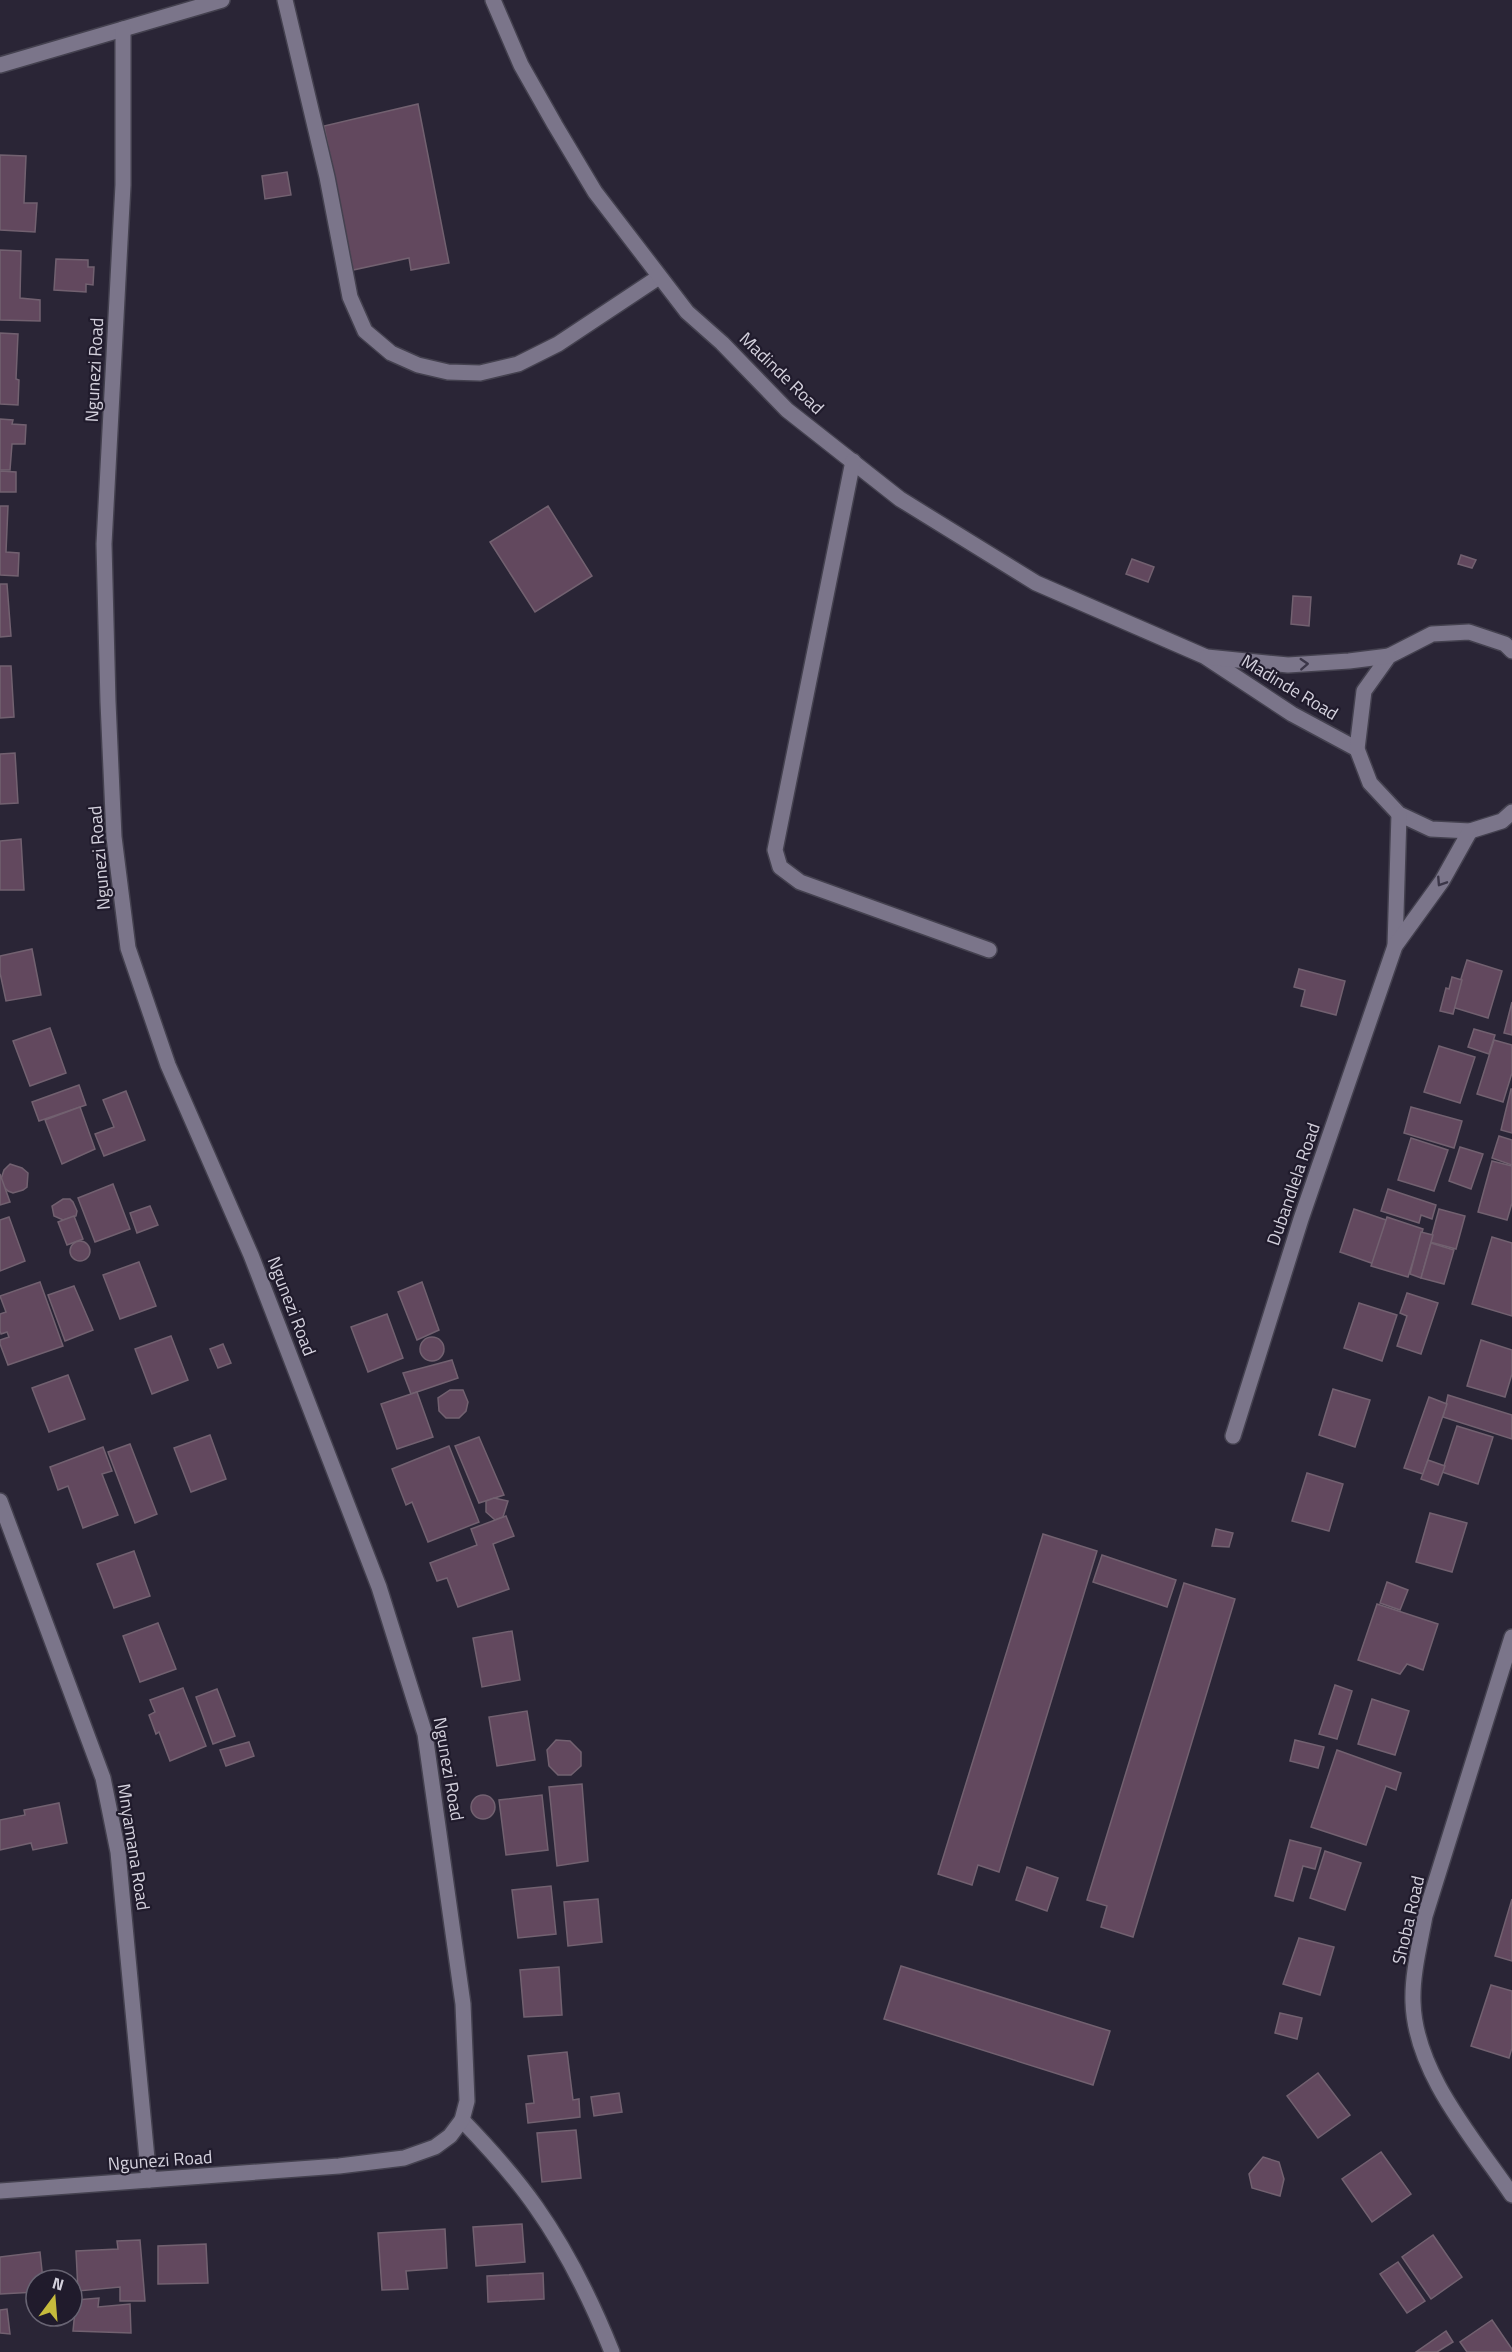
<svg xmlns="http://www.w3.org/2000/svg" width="1512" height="2352" font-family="'Titillium Web',sans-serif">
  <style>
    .building { fill: #62485e; stroke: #726170; stroke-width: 1.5 }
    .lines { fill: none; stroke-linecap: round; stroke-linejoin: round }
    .minor-casing { stroke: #44414f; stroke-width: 18 }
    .minor { stroke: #7b758a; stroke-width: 15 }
    .oneway { stroke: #3b3648 }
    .labels { text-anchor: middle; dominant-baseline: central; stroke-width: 4.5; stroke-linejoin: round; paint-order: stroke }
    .street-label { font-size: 18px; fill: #d4d1dd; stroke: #201b2c }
  </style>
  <rect width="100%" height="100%" fill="#2a2536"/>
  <g class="building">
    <path d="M418 104 449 263 411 270 409 258 353 270 324 126Z"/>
    <path d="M0 155 26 156 24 203H37L35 232 0 230Z"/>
    <path d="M287 172 291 195 265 199 262 176Z"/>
    <path d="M0 250 21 251 20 298 40 300V321L0 320Z"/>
    <path d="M56 259 88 260V267H94L93 285 86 284V292L54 290Z"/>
    <path d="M0 333 18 334 16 379 19 380 18 405 0 404Z"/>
    <path d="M0 419 13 420 12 424 26 425 25 444H12L10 470H0Z"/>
    <path d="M0 471 16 472V492H0Z"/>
    <path d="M0 506H8L6 552 19 553 18 576 0 575Z"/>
    <path d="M548 506 592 576 535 612 490 542Z"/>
    <path d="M1461 555 1476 560 1472 568 1458 564Z"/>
    <path d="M1132 559 1154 567 1148 582 1126 574Z"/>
    <path d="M0 584H7L11 636 0 637Z"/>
    <path d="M1293 596 1311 597 1309 626 1291 624Z"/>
    <path d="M0 666H11L14 717 0 718Z"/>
    <path d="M15 753 18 803 0 804V754Z"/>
    <path d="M21 839 24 890H0V841Z"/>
    <path d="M32 949 41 995 6 1001 0 973V956Z"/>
    <path d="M1467 960 1502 971 1488 1018 1452 1007Z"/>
    <path d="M1299 969 1345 981 1336 1015 1301 1006 1305 990 1294 987Z"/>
    <path d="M1452 977 1462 980 1453 1014 1440 1011 1446 988 1449 989Z"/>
    <path d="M1512 1002V1035L1504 1033Z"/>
    <path d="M50 1028 66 1073 30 1086 13 1041Z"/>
    <path d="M1474 1029 1495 1035 1489 1054 1468 1047Z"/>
    <path d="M1494 1040 1512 1045V1073L1503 1102 1477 1094Z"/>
    <path d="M1439 1046 1475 1057 1460 1103 1424 1092Z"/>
    <path d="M79 1085 86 1105 39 1121 32 1102Z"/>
    <path d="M1511 1089H1512V1133L1501 1130Z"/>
    <path d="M126 1091 145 1140 104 1156 95 1134 114 1127 103 1100Z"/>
    <path d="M80 1107 95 1149 62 1164 45 1120Z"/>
    <path d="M1411 1107 1462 1121 1454 1148 1404 1133Z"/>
    <path d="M1499 1136 1512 1140V1165L1492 1158Z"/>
    <path d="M1411 1138 1448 1150 1434 1191 1398 1180Z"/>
    <path d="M1460 1147 1483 1154 1471 1189 1449 1181Z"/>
    <path d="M1492 1161 1512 1166V1203L1507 1220 1478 1212Z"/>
    <path d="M10 1164 22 1168 28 1173 27 1187 23 1190 13 1193 8 1191 3 1186 1 1179 4 1170Z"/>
    <path d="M0 1174 10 1202 0 1205Z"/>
    <path d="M113 1184 130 1229 95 1242 78 1198Z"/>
    <path d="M1388 1189 1436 1205 1432 1219 1421 1215 1419 1223 1381 1211Z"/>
    <path d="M63 1199H70L73 1202 77 1211 76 1216 63 1220 54 1216 52 1206Z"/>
    <path d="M150 1206 158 1225 137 1233 130 1213Z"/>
    <path d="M1354 1209 1389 1221 1374 1264 1340 1252Z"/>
    <path d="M1439 1209 1465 1216 1456 1249 1430 1242Z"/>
    <path d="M74 1216 83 1239 67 1245 58 1222Z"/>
    <path d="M9 1217 25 1261 0 1271V1220Z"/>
    <path d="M1387 1217 1423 1229 1408 1277 1371 1266Z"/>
    <path d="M1421 1232 1433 1235 1421 1278 1410 1274Z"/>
    <path d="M1492 1237 1512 1243V1316L1472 1304Z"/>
    <circle cx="80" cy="1251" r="10"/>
    <path d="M1431 1243 1454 1250 1444 1284 1421 1278Z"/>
    <path d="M139 1262 156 1306 120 1319 103 1275Z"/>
    <path d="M40 1282 63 1346 8 1365 0 1344V1340L9 1337 7 1332 1 1334 0 1331V1314L6 1312 0 1296Z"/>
    <path d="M422 1282 439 1330 417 1340 398 1292Z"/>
    <path d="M74 1286 93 1330 65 1341 48 1295Z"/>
    <path d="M1407 1293 1438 1303 1421 1354 1397 1346 1407 1316 1400 1313Z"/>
    <path d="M1359 1303 1397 1315 1382 1361 1344 1348Z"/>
    <path d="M387 1314 403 1358 368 1372 351 1327Z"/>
    <path d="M171 1336 188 1380 152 1394 135 1349Z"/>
    <circle cx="432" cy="1349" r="12"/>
    <path d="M1481 1340 1512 1350V1374L1505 1397 1467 1386Z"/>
    <path d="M223 1344 231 1363 218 1368 210 1349Z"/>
    <path d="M452 1360 458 1378 411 1394 403 1373Z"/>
    <path d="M68 1375 85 1419 49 1432 32 1388Z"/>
    <path d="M1333 1389 1370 1400 1355 1447 1319 1435Z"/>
    <path d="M450 1390H463L468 1402 466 1411 459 1418H446L439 1411 438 1398Z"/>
    <path d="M417 1392 433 1437 397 1449 381 1404Z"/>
    <path d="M1448 1395 1512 1415V1439L1443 1417Z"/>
    <path d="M1429 1397 1447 1404 1423 1474 1404 1468Z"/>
    <path d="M1457 1426 1493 1437 1478 1484 1442 1472Z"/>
    <path d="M210 1435 226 1479 191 1492 174 1448Z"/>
    <path d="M479 1437 504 1495 479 1503 455 1446Z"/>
    <path d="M130 1444 157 1514 135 1523 108 1452Z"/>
    <path d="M449 1446 479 1522 428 1542 412 1502 406 1505 392 1469Z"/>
    <path d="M103 1447 112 1471 102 1474 118 1515 83 1528 68 1486 58 1490 50 1467Z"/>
    <path d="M1428 1460 1445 1466 1438 1485 1421 1479Z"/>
    <path d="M1307 1473 1343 1484 1329 1531 1292 1521Z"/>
    <path d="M494 1498 508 1501 503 1517 495 1520 486 1512V1501Z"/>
    <path d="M1430 1513 1467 1523 1452 1572 1416 1562Z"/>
    <path d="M506 1516 514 1536 493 1544 509 1589 458 1607 447 1578 437 1581 430 1563 477 1545 471 1529Z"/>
    <path d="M1216 1529 1233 1533 1229 1547 1212 1546Z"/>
    <path d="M1043 1534 1097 1551 999 1872 978 1865 972 1885 938 1874Z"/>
    <path d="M134 1551 150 1596 114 1608 97 1564Z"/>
    <path d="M1102 1555 1176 1580 1167 1607 1093 1582Z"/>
    <path d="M1387 1582 1408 1590 1400 1610 1380 1603Z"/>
    <path d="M1184 1583 1235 1599 1133 1937 1101 1927 1107 1906 1087 1900Z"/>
    <path d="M1377 1604 1438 1624 1423 1670 1407 1664 1400 1674 1358 1660Z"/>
    <path d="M158 1623 176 1669 140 1682 123 1636Z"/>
    <path d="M512 1631 520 1680 482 1687 473 1638Z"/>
    <path d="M1335 1685 1352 1691 1337 1739 1319 1734Z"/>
    <path d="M183 1688 206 1746 170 1761 159 1732 156 1734 149 1715 155 1712 150 1700Z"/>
    <path d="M217 1689 235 1736 213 1744 196 1697Z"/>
    <path d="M1372 1699 1409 1711 1395 1755 1358 1744Z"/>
    <path d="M527 1711 535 1760 497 1766 489 1717Z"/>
    <path d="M556 1740 570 1741 581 1752V1766L571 1775H558L549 1766 547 1750Z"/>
    <path d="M1295 1740 1324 1747 1318 1768 1290 1761Z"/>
    <path d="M249 1742 254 1756 226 1766 220 1750Z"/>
    <path d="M1337 1750 1401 1773 1396 1790 1386 1786 1366 1845 1311 1827Z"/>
    <path d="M582 1784 588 1861 557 1866 549 1787Z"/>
    <path d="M542 1795 548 1850 506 1855 499 1800Z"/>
    <circle cx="483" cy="1807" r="12"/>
    <path d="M59 1803 67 1843 33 1850 31 1843 0 1850V1820L25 1815 24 1810Z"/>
    <path d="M1290 1840 1321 1848 1315 1869 1303 1866 1293 1901 1275 1896Z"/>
    <path d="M1325 1851 1361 1863 1345 1910 1310 1898Z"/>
    <path d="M1027 1867 1058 1878 1047 1911 1016 1900Z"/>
    <path d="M551 1886 556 1934 518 1938 512 1890Z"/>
    <path d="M598 1899 602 1942 568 1946 564 1902Z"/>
    <path d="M1512 1899V1961L1495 1956Z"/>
    <path d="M1299 1938 1334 1947 1320 1995 1283 1984Z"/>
    <path d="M901 1966 1110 2031 1093 2085 884 2019Z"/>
    <path d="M559 1967 562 2015 524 2017 520 1970Z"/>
    <path d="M1491 1985 1512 1991V2048L1509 2058 1471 2046Z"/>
    <path d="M1280 2013 1302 2018 1297 2039 1275 2033Z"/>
    <path d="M567 2052 573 2100 579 2099 580 2117 528 2123 526 2104 534 2103 528 2056Z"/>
    <path d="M1318 2073 1350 2115 1318 2138 1287 2096Z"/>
    <path d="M619 2093 622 2112 594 2116 591 2097Z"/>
    <path d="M576 2130 581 2178 542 2182 537 2133Z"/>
    <path d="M1381 2152 1411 2194 1372 2222 1342 2179Z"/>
    <path d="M1263 2157 1279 2162 1284 2179 1280 2196 1252 2188 1249 2174Z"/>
    <path d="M522 2224 525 2262 476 2266 473 2227Z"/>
    <path d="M445 2229 447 2268 406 2271 408 2289 382 2290 378 2233Z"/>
    <path d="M1433 2235 1462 2277 1431 2299 1402 2257Z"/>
    <path d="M140 2240 145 2301H120V2287L78 2291 76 2251 118 2249 117 2241Z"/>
    <path d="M206 2244 208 2283 158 2284V2246Z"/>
    <path d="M40 2252 43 2280H36V2292L0 2294V2257Z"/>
    <path d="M1398 2262 1425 2301 1407 2313 1380 2274Z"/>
    <path d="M543 2273 544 2299 488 2302 487 2276Z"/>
    <path d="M99 2298 98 2307 130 2304 131 2333 73 2331 76 2300Z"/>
    <path d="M7 2309 10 2334 0 2333V2310Z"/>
    <path d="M1492 2320 1512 2349V2352H1467L1460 2342Z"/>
    <path d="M1446 2331 1453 2342 1437 2352H1416Z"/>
  </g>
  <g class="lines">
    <g class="minor-casing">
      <g id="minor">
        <path d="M285 0 327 177 350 297 365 331 391 353 418 365 448 372 480 373 518 364 558 344 659 277"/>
        <path d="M493 0 521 65 555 125 595 192 687 312 722 343 787 410 900 499 1036 583 1204 656 1292 714 1357 749"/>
        <path d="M0 65 222 0"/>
        <path d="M853 461 775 850 780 867 800 882 989 950"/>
        <path d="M1512 651 1505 644 1469 632 1432 634 1389 656 1364 691 1357 749 1370 783 1399 814 1431 829 1470 831 1502 821 1512 812"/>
        <path d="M1207 657 1288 665 1349 661 1389 656"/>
        <path d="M1395 946 1399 814"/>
        <path d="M1233 1436 1301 1219 1395 946 1442 881 1470 831"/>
        <path d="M0 1501 103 1778 118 1852 149 2180"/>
        <path d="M1512 1637 1425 1916C1420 1944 1412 1974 1413 2002 1415 2073 1474 2139 1512 2195"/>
        <path d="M462 2120C488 2147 514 2175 536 2207 567 2251 592 2302 612 2352"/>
        <path d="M0 2191 339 2166 404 2158 435 2147 450 2136 462 2120 467 2101 463 2004 425 1734 379 1587 251 1255 168 1065 128 948 114 837 108 702 104 544 123 185V29"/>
      </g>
    </g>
    <use href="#minor" class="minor"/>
  </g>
  <defs><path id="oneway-chevron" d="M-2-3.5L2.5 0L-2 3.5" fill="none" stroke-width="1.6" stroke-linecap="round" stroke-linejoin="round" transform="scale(1.5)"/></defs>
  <g class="oneway">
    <use href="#oneway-chevron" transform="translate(1304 664) rotate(-3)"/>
    <use href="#oneway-chevron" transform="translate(1441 882) rotate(123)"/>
  </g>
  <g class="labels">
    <g class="street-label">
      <text transform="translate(94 370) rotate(-87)">Ngunezi Road</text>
      <text transform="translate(782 373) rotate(44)">Madinde Road</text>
      <text transform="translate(1290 687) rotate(31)">Madinde Road</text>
      <text transform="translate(99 858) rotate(-95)">Ngunezi Road</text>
      <text transform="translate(1293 1184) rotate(-71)">Dubandlela Road</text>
      <text transform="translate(292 1306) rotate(69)">Ngunezi Road</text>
      <text transform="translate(449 1769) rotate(80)">Ngunezi Road</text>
      <text transform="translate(134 1847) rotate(81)">Mnyamana Road</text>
      <text transform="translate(1408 1920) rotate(-77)">Shoba Road</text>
      <text transform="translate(160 2160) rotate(-4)">Ngunezi Road</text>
    </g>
  </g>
  <g transform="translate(54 2298) rotate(16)"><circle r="28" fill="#201b2c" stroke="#686473" stroke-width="1.5"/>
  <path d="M0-4.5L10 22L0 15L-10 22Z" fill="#c6bb3c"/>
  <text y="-9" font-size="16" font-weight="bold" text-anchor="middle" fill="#d4d1dd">N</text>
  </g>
</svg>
